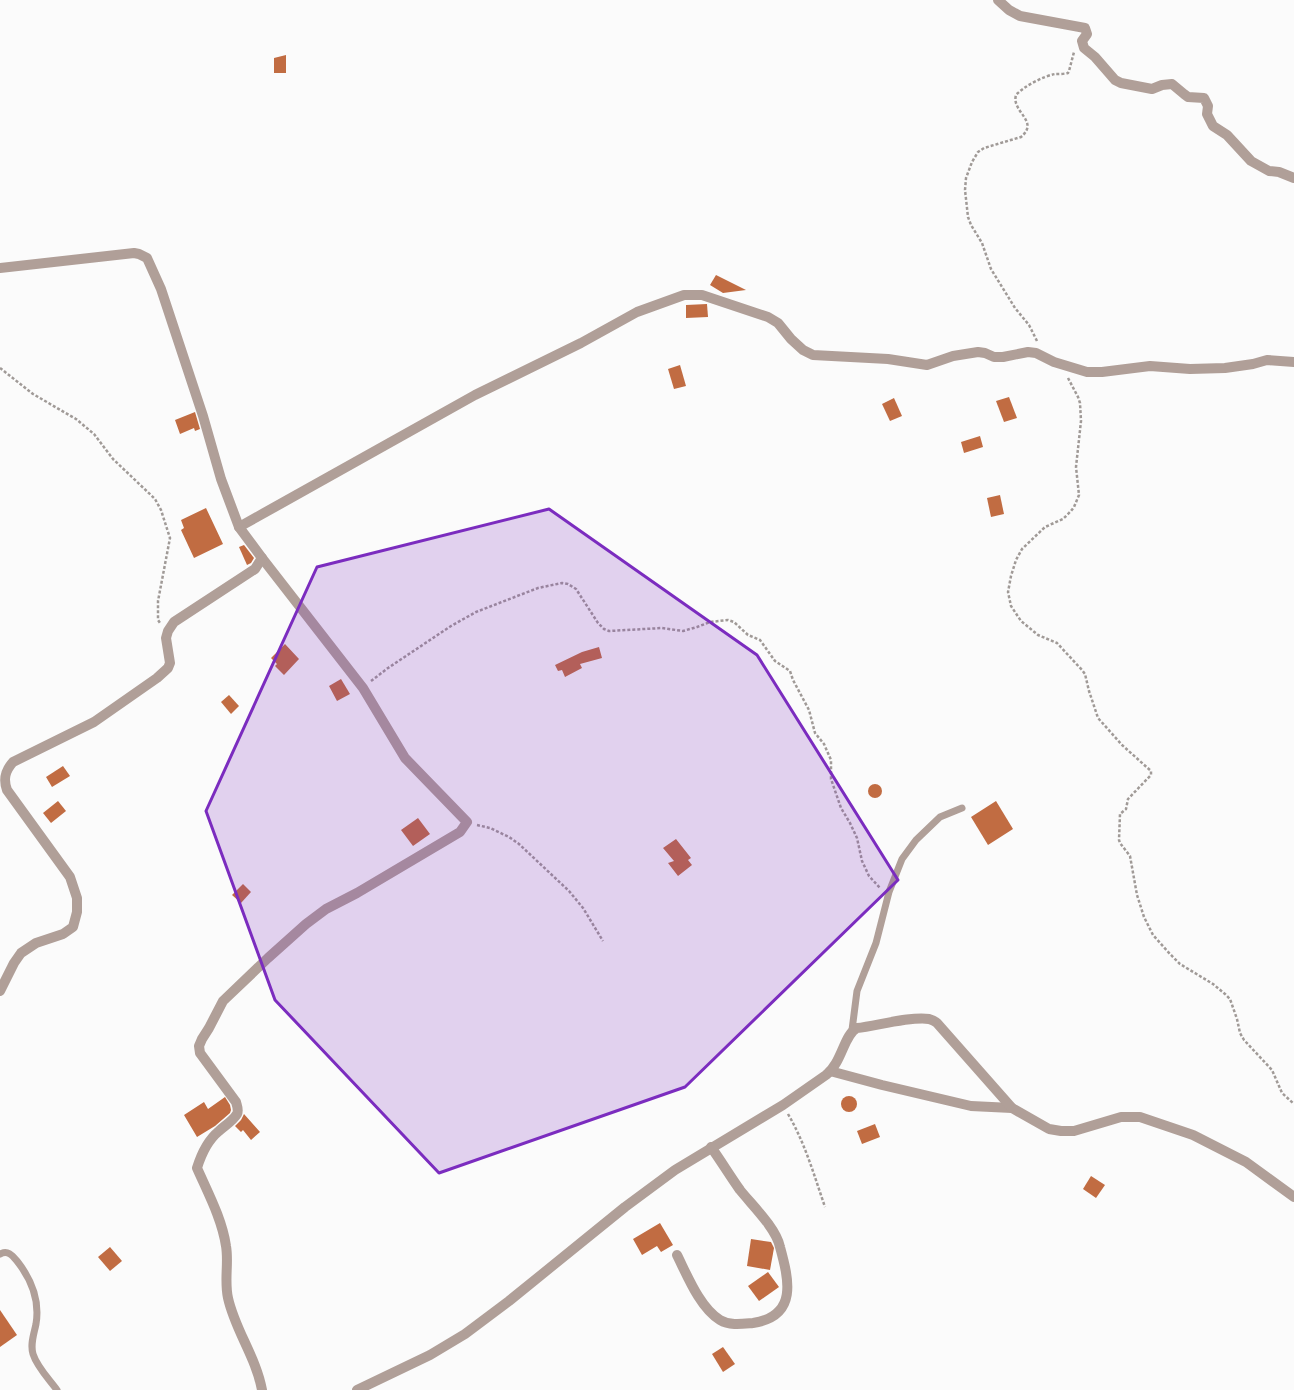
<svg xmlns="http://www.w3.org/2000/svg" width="1294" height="1390" font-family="'Fira Sans',sans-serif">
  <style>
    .building { fill: #c16c42 }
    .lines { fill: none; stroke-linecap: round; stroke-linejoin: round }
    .path { stroke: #a09a97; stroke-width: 2.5; stroke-dasharray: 3 2; stroke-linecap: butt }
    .service { stroke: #b09f98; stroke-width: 7 }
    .minor { stroke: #b09f98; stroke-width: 10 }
    .marked { fill: #7b2cbf; fill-opacity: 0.2; stroke: #7b2cbf; stroke-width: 3; stroke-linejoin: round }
  </style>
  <rect width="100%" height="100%" fill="#fbfbfb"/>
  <g class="building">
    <path d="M286 55V73H274V58Z"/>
    <path d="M716 275 746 290 723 293 710 285Z"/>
    <path d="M707 304 708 317 686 318V305Z"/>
    <path d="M680 365 686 386 674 389 668 369Z"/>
    <path d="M1009 397 1017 418 1004 422 996 401Z"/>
    <path d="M894 398 902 416 890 421 882 404Z"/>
    <path d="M195 412 200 429 195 431 194 428 180 434 175 420Z"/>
    <path d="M980 436 983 447 964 453 961 442Z"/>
    <path d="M1000 495 1004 514 991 517 987 498Z"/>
    <path d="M206 508 223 544 194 558 181 530 184 528 181 520Z"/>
    <path d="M244 545 254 558 251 563 247 565 239 547Z"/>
    <path d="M285 644 299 659 284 675 275 666 277 664 271 658Z"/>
    <path d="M599 647 602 658 580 664 582 668 565 677 562 670 558 671 555 665 582 652Z"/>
    <path d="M341 679 350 694 337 701 329 686Z"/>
    <path d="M229 695 239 706 231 714 221 702Z"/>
    <path d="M63 766 70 776 52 787 46 777Z"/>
    <circle cx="875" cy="791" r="7"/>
    <path d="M58 801 66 811 51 823 43 813Z"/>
    <path d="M996 801 1013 829 988 845 971 817Z"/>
    <path d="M418 818 430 834 413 846 401 830Z"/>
    <path d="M676 839 691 858 688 860 692 865 678 876 668 863 674 861 663 848Z"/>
    <path d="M243 884 251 892 241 903 232 895Z"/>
    <circle cx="849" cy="1104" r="8"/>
    <path d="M225 1097 230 1105 231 1110 230 1113 215 1126 197 1137 184 1115 204 1102 208 1109Z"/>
    <path d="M244 1114 260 1132 251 1140 243 1130 241 1132 235 1126 241 1120Z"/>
    <path d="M875 1124 880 1137 862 1144 857 1131Z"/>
    <path d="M1091 1176 1105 1185 1096 1198 1083 1189Z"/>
    <path d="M660 1223 673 1245 661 1252 657 1246 642 1255 633 1239Z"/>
    <path d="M751 1239 771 1242 774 1248 770 1270 747 1266Z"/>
    <path d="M110 1247 122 1261 110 1271 98 1257Z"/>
    <path d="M768 1272 779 1287 759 1301 748 1286Z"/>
    <path d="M0 1310 17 1335 0 1347Z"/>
    <path d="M723 1347 735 1364 723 1372 712 1354Z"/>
  </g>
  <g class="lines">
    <g class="path">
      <path d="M1037 341 1029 325 1015 308 991 269 982 243 971 225 968 217 965 190 966 178 972 162 978 152 984 148 1021 137C1040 121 1011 112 1016 95 1024 86 1044 76 1055 74 1059 74 1064 74 1068 73L1069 71 1074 52"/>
      <path d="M0 368 33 394 76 419 94 434 113 459 155 499 161 510 170 538 158 601V620L160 623"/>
      <path d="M1068 378 1078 397 1080 403 1081 421 1076 467 1079 495 1074 507 1071 511 1063 519 1045 527 1022 549 1016 560 1011 576 1008 592 1011 606 1021 621 1038 635 1057 643 1082 670 1085 674 1089 691 1098 718 1122 745 1151 771V775L1128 799 1126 809 1120 814 1119 840 1120 843 1130 856 1137 895 1144 917 1153 935 1170 954 1180 964 1213 984 1225 994 1230 999 1237 1019 1240 1033 1244 1040 1272 1070 1282 1093 1294 1104"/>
      <path d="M371 681 388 668 451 626 476 612 538 588 562 583 568 584 576 589 598 623 604 629 609 631 662 628 683 631 697 627 710 622 728 620 734 622 748 635 760 640 775 661 790 671 793 680 809 710 815 733 824 744 831 760V779L841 808 850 823 857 838 862 861 869 876 880 888"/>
      <path d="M477 825 490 828 509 837 519 844 569 891 583 908 603 941"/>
      <path d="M788 1114C805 1143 814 1175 825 1207"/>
    </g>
    <g class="service">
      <path d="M852 1030 857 991 876 943 889 892 902 859 916 840 940 817 962 808"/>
      <path d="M0 1254C8 1250 12 1255 17 1261 32 1280 40 1300 36 1324 34 1334 30 1344 33 1354 37 1367 49 1379 57 1390"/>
    </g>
    <g class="minor">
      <path d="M998 0 1009 10 1020 16 1085 28 1087 34 1082 41 1084 48 1095 57 1115 80 1121 83 1152 89 1162 85 1172 84 1184 94 1188 97 1204 98 1208 106 1207 114 1213 126 1227 135 1251 161 1269 171 1279 172 1294 178"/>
      <path d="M0 268 134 253 139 254 147 258 161 289 203 416 221 479 239 527 262 558 363 688 405 758 467 822 460 832 357 893 326 909 306 924 268 958 223 1001 209 1028 202 1039 199 1046 200 1053 236 1102C237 1106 239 1110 237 1114 233 1121 224 1126 219 1131 208 1140 201 1155 197 1168 208 1193 222 1219 226 1246 229 1263 224 1280 228 1298 235 1330 256 1357 262 1390"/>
      <path d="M239 527 475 395 581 343 637 312 684 295H702L768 317 778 323 791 339 803 350 813 355 888 359 927 365 953 356 978 352 985 353 994 357H1003L1028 352 1036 353 1054 362 1087 372H1102L1150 366 1190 369 1225 368 1253 364 1267 360 1294 362"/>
      <path d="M0 991 14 963 21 953 36 943 63 934 73 927 77 912V898L70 877 7 790C3 779 5 771 13 762L94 722 157 678 168 668 170 663 166 638 168 631 174 622 255 569 262 558"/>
      <path d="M830 1071 882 1085 971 1106 1012 1108"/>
      <path d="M677 1255C687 1275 700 1308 720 1320 730 1326 742 1324 753 1323 798 1316 789 1280 780 1247 776 1228 752 1205 740 1190 730 1176 721 1161 711 1147"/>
      <path d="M357 1390 430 1355 465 1334 509 1301 625 1207 675 1170 783 1105 826 1075C842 1063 844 1034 857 1028 876 1026 911 1016 929 1019 932 1020 935 1021 937 1023L1012 1108 1049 1129 1061 1131H1074L1121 1117H1140L1193 1135 1246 1162 1294 1197"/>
    </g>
  </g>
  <path class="marked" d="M549 509 757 655 898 880 685 1087 439 1173 275 1000 206 811 317 567Z"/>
</svg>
